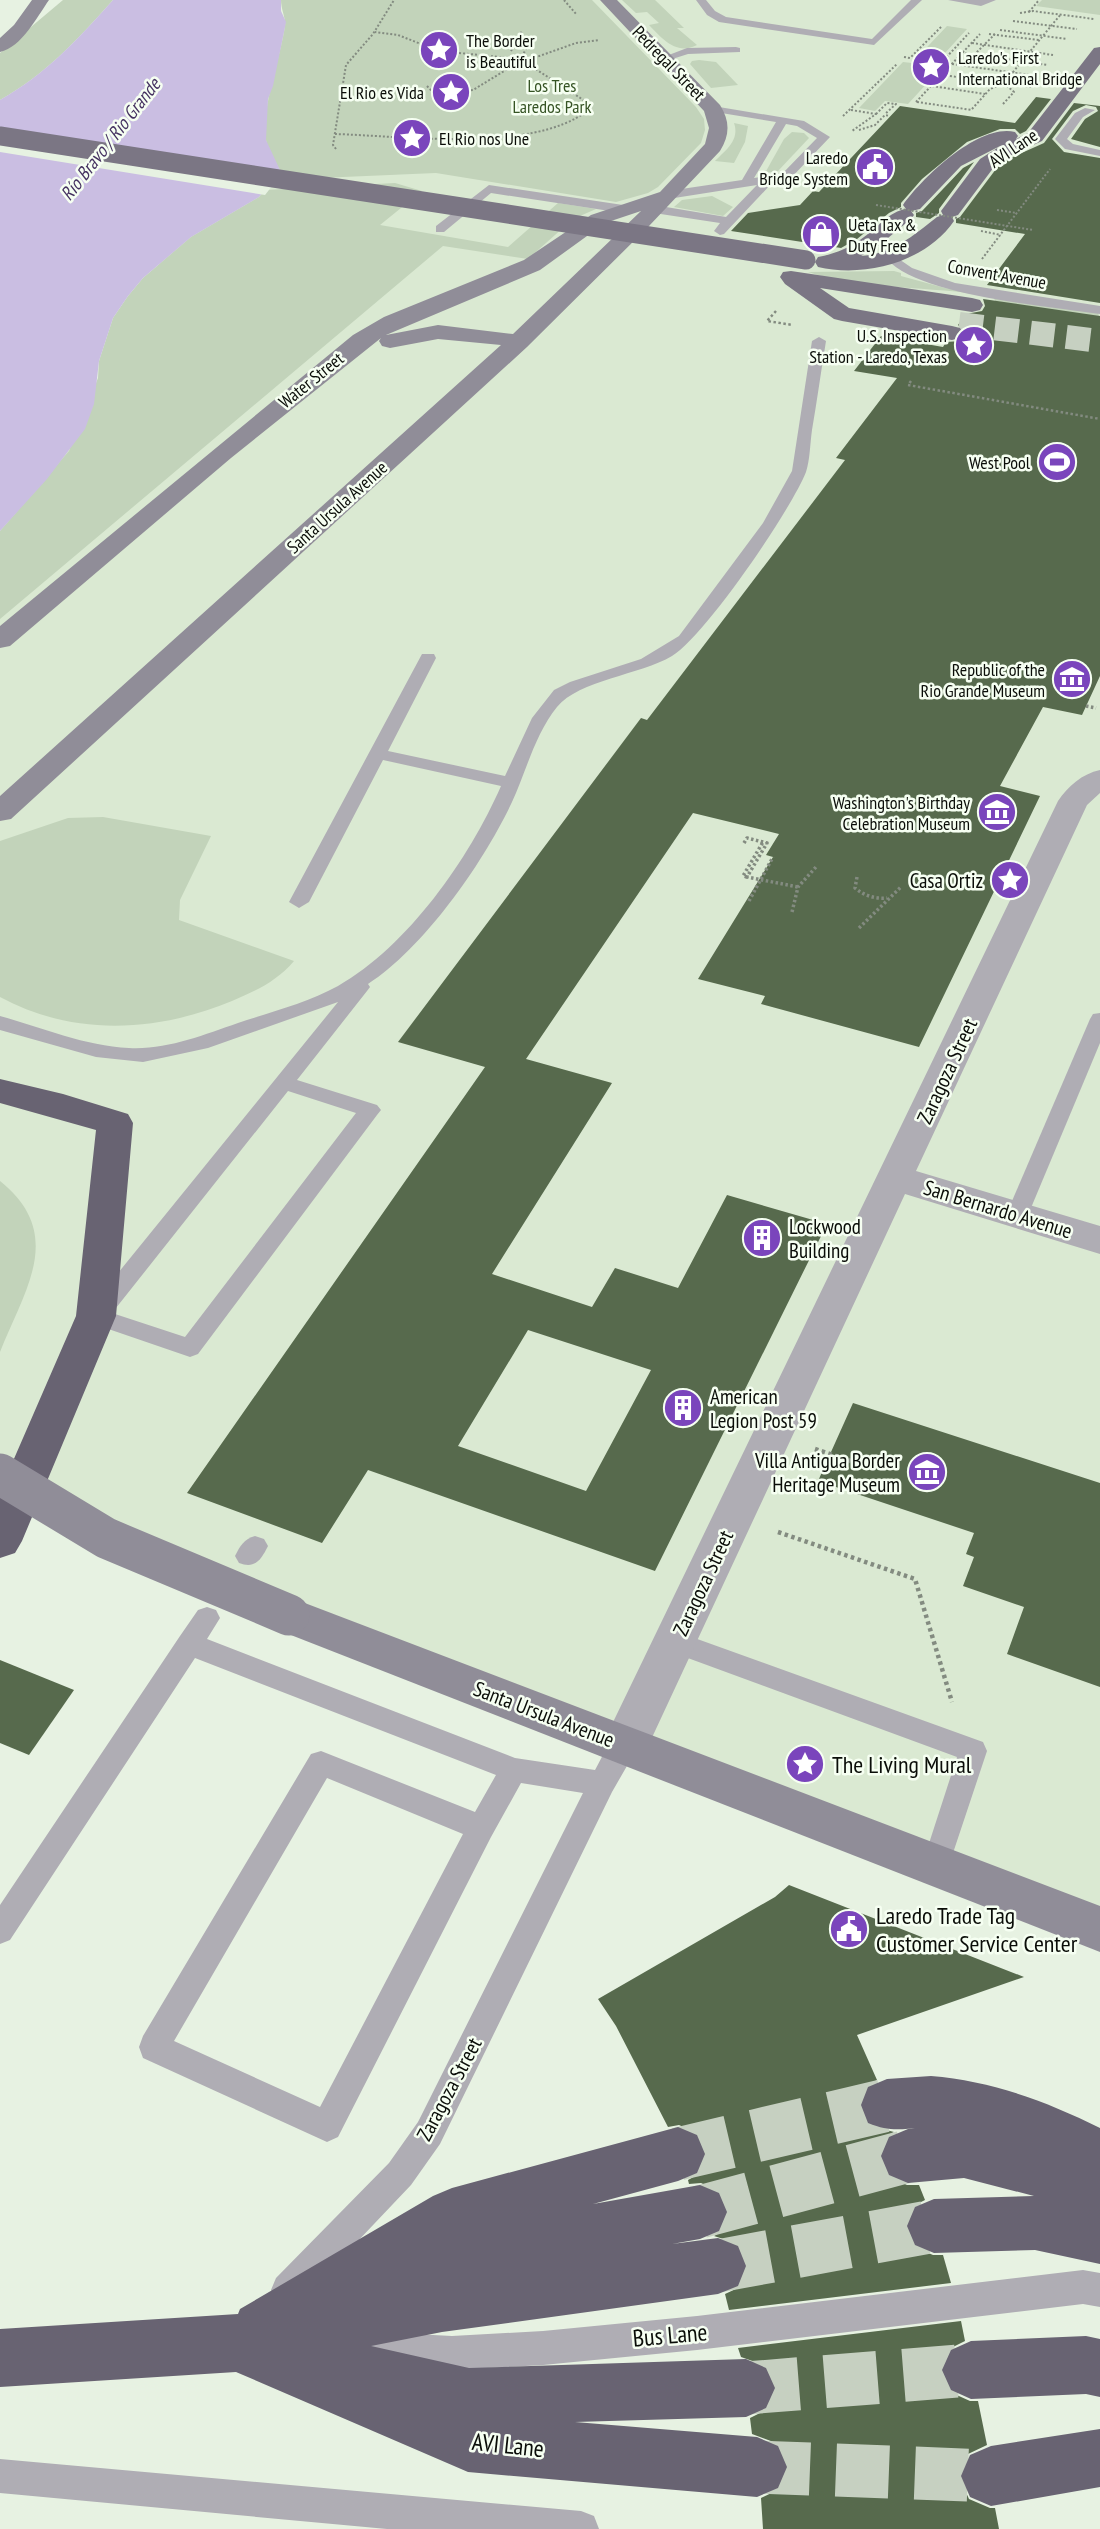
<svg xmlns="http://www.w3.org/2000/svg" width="1100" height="2529" font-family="'PT Sans Narrow',sans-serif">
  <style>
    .built { fill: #dae9d2 }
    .green { fill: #c2d3ba }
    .water { fill: #cabee2 }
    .pier { fill: #e7f2e2 }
    .building { fill: #576a4d; fill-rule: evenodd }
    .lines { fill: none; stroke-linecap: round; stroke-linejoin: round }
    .primary-tunnel { stroke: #c6d0c1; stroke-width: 24; stroke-dasharray: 24 12; stroke-linecap: butt }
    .highway-tunnel { stroke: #c6d0c1; stroke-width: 53; stroke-dasharray: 53 26; stroke-linecap: butt }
    .path-far3 { stroke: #838b80; stroke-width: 2; stroke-dasharray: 2 2; stroke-linecap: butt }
    .path-far2 { stroke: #838b80; stroke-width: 2.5; stroke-dasharray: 2.5 2.5; stroke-linecap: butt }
    .path-far1 { stroke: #838b80; stroke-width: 3.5; stroke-dasharray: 2.5 2.5; stroke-linecap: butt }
    .path { stroke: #838b80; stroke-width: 4.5; stroke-dasharray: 3.5 3.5; stroke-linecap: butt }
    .lane { fill: #afadb4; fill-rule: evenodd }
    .street { fill: #afadb4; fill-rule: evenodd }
    .secondary { fill: #908d98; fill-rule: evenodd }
    .primary { fill: #7b7684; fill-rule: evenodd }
    .highway { fill: #686372; fill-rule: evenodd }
    .path-bridge { stroke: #838b80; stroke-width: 2; stroke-dasharray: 2 2; stroke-linecap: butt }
    .secondary-bridge { stroke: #908d98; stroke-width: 41 }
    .primary-bridge { stroke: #7b7684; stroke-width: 19 }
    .labels { text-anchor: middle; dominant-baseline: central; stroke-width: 5; stroke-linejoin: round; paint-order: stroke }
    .far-poi-label { font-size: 18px; fill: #0a0d08; stroke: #f6fff2; text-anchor: end }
    .far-street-label { font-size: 18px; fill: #0a0d08; stroke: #f6fff2 }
    .far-park-label { font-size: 18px; fill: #355324; stroke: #f6fff2 }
    .far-water-label { font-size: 19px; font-style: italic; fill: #453261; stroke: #f6fff2 }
    .poi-label { font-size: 21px; fill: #0a0d08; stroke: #f6fff2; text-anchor: end }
    .street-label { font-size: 21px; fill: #0a0d08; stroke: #f6fff2 }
    .near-poi-label { font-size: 24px; fill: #0a0d08; stroke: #f6fff2; text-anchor: start }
    .near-street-label { font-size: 24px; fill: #0a0d08; stroke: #f6fff2 }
  </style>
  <rect width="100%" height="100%" fill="#e7f2e2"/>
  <path class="built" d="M281 0H1100V1929L0 1497V531L47 479 286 22Z"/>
  <g class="green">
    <path d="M63 0H113C78 39 46 74 0 100V53Z"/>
    <path d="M281 0H592L696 107 704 119 705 130 701 143 658 187 648 193 616 202 436 173 273 180 280 170C275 161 268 151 266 140 261 108 280 60 285 26 286 19 281 9 281 0Z"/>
    <path d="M622 0H655L684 28H677L697 45C676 56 662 38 649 25L659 23 647 12 636 13Z"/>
    <path d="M1042 0H1100V15L1036 6Z"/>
    <path d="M947 26 967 29 933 66 941 68 908 104 885 101 875 111 859 108 903 62 912 63Z"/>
    <path d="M699 60 716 62 738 85 711 88 690 64 692 61Z"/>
    <path d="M734 123 748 126 745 142 734 163 715 161C726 150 740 140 734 123Z"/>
    <path d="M792 132 804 133 809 138 778 171 765 173 784 139Z"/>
    <path d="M395 183 422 191 380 225 508 247 558 203 596 209 573 219 528 259 443 246 0 619V531L69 451 98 378 99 361 113 318 128 296 143 278 191 237 259 197 265 190Z"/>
    <path d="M712 196 733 207 723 216 674 207 682 200Z"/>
    <path d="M894 271 901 273V276L945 288 1098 313 1100 319 995 301 994 298 989 296C931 286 865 290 808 272Z"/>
    <path d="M103 817 211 836 180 900 179 920 294 961C277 981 256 991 232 1001 158 1032 73 1037 0 997V841L68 818Z"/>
    <path d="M0 1181C66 1234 25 1289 0 1352Z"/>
  </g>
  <path class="water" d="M113 0H281V11L286 22 273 86 268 99 266 140 280 170 259 197 191 237 143 278 128 296 113 318 99 361 94 404 85 429 47 479 0 531V100C46 74 78 39 113 0Z"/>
  <path class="pier" d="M0 127 283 172 265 195 0 152Z"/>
  <g class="building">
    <path d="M1036 97 1051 99 1026 131 1020 134 1015 129H1000L967 142 922 179 901 203V207L889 213 857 239 841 248 731 231 748 213 800 205 813 191 819 192 900 106 1015 123Z"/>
    <path d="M1074 103 1100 106V147L1071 139 1085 119 1098 111 1096 107 1086 105 1073 111 1052 139 1064 152 1100 158V303L987 285 1025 234 956 223V219L960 217 996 169 1006 160 1044 143Z"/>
    <path d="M974 162 939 209V213L930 219 916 217V213L922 211 963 168Z"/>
    <path d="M983 299 1100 316V676L1082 715 1043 707 1000 786 1040 796 919 1047 761 1004 765 996 698 979 773 857 766 855 779 834 693 813 526 1059 612 1083 492 1274 592 1307 615 1268 678 1288 727 1195 827 1224 655 1571 368 1470 322 1543 187 1493 485 1067 398 1042 641 718 647 720 845 460 836 458 897 378 854 371 881 336 943 347 946 342 961 341 965 332 958 325 966 314 982 311 985 306ZM528 1330 651 1370 586 1491 458 1446Z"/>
    <path d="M853 1403 1100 1483V1687L1007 1654 1024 1607 963 1586 974 1557 966 1554 974 1533 818 1481Z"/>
    <path d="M0 1660 74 1690 29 1755 0 1743Z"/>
    <path d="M789 1885 1024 1977 857 2035 877 2080 866 2086 859 2106 867 2125 894 2132 887 2136 879 2155 887 2176 907 2185H919L925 2200 913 2206 905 2227 914 2247 933 2255H943L951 2283 729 2310 725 2294 740 2287 748 2265 739 2244 714 2236 721 2232 729 2213 721 2192 701 2183 689 2184 688 2180 699 2174 707 2155 699 2134 679 2125 668 2127 616 2026 598 1999 775 1897Z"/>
    <path d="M961 2321 965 2341 949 2349 940 2371 950 2392 970 2401H978L987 2445 968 2454 959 2477 969 2499 990 2508H995L999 2529H763L761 2498 780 2489 789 2466 779 2444 752 2434 750 2418 768 2409 777 2387 767 2366 741 2357 738 2348Z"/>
  </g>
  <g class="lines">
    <path class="primary-tunnel" d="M959 324 1100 341"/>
    <g class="highway-tunnel">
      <path d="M678 2154 887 2105"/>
      <path d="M700 2212 908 2156"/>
      <path d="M718 2266 934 2226"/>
      <path d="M746 2388 971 2370"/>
      <path d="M757 2467 991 2476"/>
    </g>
    <g class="path-far3">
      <path d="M564 0 577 15"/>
      <path d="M1029 12 1039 0"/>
      <path d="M1020 13 1033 11 1094 19"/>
      <path d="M1013 21 1077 29"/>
      <path d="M1000 30 1067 39"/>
      <path d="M989 34 1039 40"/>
      <path d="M516 42 530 43 520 59"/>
      <path d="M972 43 1053 55"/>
      <path d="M511 51 522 31"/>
      <path d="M961 53 1048 65"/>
      <path d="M974 55 995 34"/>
      <path d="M904 57 910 58 942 26"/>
      <path d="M941 63 969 33"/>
      <path d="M952 64 1037 76"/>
      <path d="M942 75 1031 87"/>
      <path d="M427 86 443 103"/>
      <path d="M932 86 985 94"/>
      <path d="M435 94 473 90 514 65 576 43 599 40"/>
      <path d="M916 102 980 34"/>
      <path d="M917 102 972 110"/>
      <path d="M1003 104 1014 92 1006 85"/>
      <path d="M972 109 990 89 1004 83 1061 14"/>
      <path d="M851 110 876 114 852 131"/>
      <path d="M876 114 887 103 896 104 885 114"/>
      <path d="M843 116 897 64"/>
      <path d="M859 130 875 125 885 115 890 116"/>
      <path d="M335 134C403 136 532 153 587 111L585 101 520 59 439 51 398 35 375 32"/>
      <path d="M336 149 333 145 346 65 373 34 394 0"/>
      <path d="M997 210 1017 213"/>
      <path d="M981 231 1001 235"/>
      <path d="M982 259 1050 169"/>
    </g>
    <g class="path-far2">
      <path d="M776 311 767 321 793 325"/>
      <path d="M911 381 908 385 1100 419"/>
    </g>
    <g class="path-far1">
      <path d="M1086 706 1096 708"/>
      <path d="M744 843 747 838 767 843 747 877 798 887"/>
      <path d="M747 877 743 876 763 842"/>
      <path d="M857 877 855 888C865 896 875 899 887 898"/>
      <path d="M749 901 773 857"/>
      <path d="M792 912 798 887 816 867"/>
      <path d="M859 928 901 887"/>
    </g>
    <g class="path">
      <path d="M815 1449 851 1461"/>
      <path d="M778 1532 915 1579 952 1702"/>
    </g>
    <g class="lane">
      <path d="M696 0H706L715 11 726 17 872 39 911 0H922L874 45 719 22 707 15Z"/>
      <path d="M948 0H996L981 6Z"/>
      <path d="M736 47 740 48V52L688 54 666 61 661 58 687 48Z"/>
      <path d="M713 106 804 121 830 137 790 179 772 183 724 234 720 235 714 231 720 223 654 213 648 209 654 205 726 217 757 185 668 199 662 195 668 191 742 180 776 122 709 111 707 109ZM786 124 797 126 817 138 782 174 754 178Z"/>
      <path d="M1085 108 1095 110 1083 117 1067 139 1073 144 1100 150V156L1065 149 1055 139 1075 113Z"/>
      <path d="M489 185 623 205 629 209 623 213 491 193 444 232H436V226Z"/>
      <path d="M893 255 912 268 955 283 1100 306V314C1049 306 919 296 887 259Z"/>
      <path d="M819 337 826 341C821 371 817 401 812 430 810 444 810 460 806 472 791 510 705 636 672 656 640 675 579 680 557 707 535 734 526 772 512 802 484 862 424 948 368 984L370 987 367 991 297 1080 377 1105 381 1110 377 1115 198 1354 190 1357 88 1322 84 1316 88 1310 338 1002 208 1048 143 1062 96 1057 0 1030V1016C43 1028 85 1046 129 1048 167 1050 203 1035 238 1023 271 1012 307 1003 338 986 408 946 469 859 501 786L383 760 309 902 299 908 289 902 422 654H434L436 658 388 751 505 776 532 718 554 690 570 682 641 659 679 636 763 523 792 471 812 341ZM288 1091 356 1113 185 1337 112 1313Z"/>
      <path d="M1100 1013V1043L1028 1215 1025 1221 1017 1223 1009 1221 1006 1215 1090 1019 1093 1014Z"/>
      <path d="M255 1536 264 1539 268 1546C261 1560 255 1569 239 1563L235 1556C240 1546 244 1539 255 1536Z"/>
      <path d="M207 1607 216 1610 220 1618 207 1639 515 1758 595 1770C605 1753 612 1728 635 1736L639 1745 612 1792 440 2144 411 2185 300 2302 288 2307 276 2302 271 2290 276 2278 389 2163 418 2122 583 1793 521 1783 491 1837 338 2137 327 2142 143 2058 139 2047 143 2036 311 1754 321 1751 475 1812 496 1775 195 1658 10 1940 0 1944V1905L180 1636 198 1610ZM327 1778 463 1834 320 2107 174 2041Z"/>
      <path d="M675 1631 983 1742 987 1751 946 1874 936 1878 926 1874 922 1865 957 1757 666 1650 662 1642 666 1634Z"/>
      <path d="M1083 2270 1100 2273V2307L1083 2304 697 2350 543 2365 452 2370 358 2365 346 2360 341 2348 346 2336 358 2331 452 2336 543 2331 697 2316Z"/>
      <path d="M0 2459 581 2511 594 2516 599 2529H387L0 2493Z"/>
    </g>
    <path class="street" d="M1100 770V793L1087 805 916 1171 1100 1226V1254L905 1194 642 1759 625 1765 608 1759 602 1745 1058 801C1068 786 1082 774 1100 770Z"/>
    <g class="secondary">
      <path d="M32 0H49C37 17 22 47 0 52V38L14 25Z"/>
      <path d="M600 0H617L720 105C730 121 730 135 720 151L649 226 527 347 11 819 0 821V796L501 345 438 339 390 348 382 346 379 341 381 338 231 458 10 646 0 648V626L353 335 384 317 524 260 591 215 660 192 705 144 709 128 704 111ZM641 211 513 334 438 325 386 335 540 270 605 223Z"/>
      <path d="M289 1597 1100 1906V1952L273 1628 267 1615 273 1602Z"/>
    </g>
    <g class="primary">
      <path d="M1100 47V64L1042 141 1005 158 994 167 958 215 952 217 954 221C926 262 865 278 818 267L815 262 818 257C834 254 850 248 864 237 877 228 890 211 906 209L903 205C922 178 979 123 1015 132L1018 136 1016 139 1028 133 1094 48ZM1002 145 980 159 941 211 943 215 937 217C913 236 892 254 861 256L877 247 911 219 914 215 911 211 920 209 961 166Z"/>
      <path d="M791 271 972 298 980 300 983 305 980 310 972 312 820 288 849 308 952 326 960 328 963 333 960 338 952 340 842 321 834 319 785 284 780 277 783 272Z"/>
    </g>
    <g class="highway">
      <path d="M0 1079 63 1094 128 1114 133 1123 116 1316 22 1541 15 1553 0 1558V1491L76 1316 96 1130 0 1103Z"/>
      <path d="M931 2076C991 2081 1046 2101 1100 2128V2264L1035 2250 934 2253 915 2245 907 2226 915 2207 934 2199 1034 2196 964 2178 908 2183 889 2175 881 2156 889 2137 908 2129 922 2128C899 2129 890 2132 868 2123L861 2105 868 2087 887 2079Z"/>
      <path d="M678 2127 697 2135 705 2154 697 2173 678 2181 593 2204 700 2185 719 2193 727 2212 719 2231 700 2239 672 2244 718 2238 738 2246 746 2266 738 2286 718 2294 442 2332 371 2346 469 2368 746 2359 766 2368 775 2388 766 2408 746 2417 575 2422 757 2437 778 2446 787 2467 778 2488 757 2497 468 2472 236 2372 0 2387V2329L238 2314 240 2309 433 2196 452 2188Z"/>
      <path d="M1086 2336 1100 2339V2397L1086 2394 971 2399 951 2390 942 2370 951 2350 971 2341Z"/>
      <path d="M1100 2429V2487L991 2506 970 2497 961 2476 970 2455 991 2446Z"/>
    </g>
    <path class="path-bridge" d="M876 205 1033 230"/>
    <path class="secondary-bridge" d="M0 1474 106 1538 289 1615"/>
    <path class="primary-bridge" d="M0 136 806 260"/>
  </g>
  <defs>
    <g id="sight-disc" transform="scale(2.0125)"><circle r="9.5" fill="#7a45bc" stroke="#f6fff2"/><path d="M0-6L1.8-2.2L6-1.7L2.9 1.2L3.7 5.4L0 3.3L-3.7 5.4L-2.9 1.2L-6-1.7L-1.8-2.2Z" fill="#fff"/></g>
    <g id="civic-disc" transform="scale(2.0125)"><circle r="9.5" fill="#7a45bc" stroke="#f6fff2"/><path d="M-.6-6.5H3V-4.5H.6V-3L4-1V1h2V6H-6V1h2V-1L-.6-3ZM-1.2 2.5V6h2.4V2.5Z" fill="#fff"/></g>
    <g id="shop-disc" transform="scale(2.0125)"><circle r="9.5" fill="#7a45bc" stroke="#f6fff2"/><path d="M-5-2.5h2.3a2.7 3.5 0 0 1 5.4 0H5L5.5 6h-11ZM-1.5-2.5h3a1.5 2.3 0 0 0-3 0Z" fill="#fff"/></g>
    <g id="stadium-disc" transform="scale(2.0125)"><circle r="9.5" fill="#7a45bc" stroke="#f6fff2"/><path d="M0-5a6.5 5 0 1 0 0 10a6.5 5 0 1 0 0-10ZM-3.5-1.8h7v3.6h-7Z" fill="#fff"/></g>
    <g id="museum-disc" transform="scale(2.0125)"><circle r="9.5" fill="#7a45bc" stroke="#f6fff2"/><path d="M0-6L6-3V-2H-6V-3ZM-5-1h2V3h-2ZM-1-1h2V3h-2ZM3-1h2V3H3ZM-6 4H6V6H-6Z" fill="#fff"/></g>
    <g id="building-disc" transform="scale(2.0125)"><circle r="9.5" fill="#7a45bc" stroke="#f6fff2"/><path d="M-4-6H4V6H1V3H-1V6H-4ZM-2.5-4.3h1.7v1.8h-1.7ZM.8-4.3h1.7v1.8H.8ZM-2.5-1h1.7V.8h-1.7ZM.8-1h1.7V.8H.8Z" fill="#fff"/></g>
  </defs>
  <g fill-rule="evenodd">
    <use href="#sight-disc" x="439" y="50"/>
    <use href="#sight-disc" x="931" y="67"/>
    <use href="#sight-disc" x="451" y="92"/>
    <use href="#sight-disc" x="412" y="138"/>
    <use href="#civic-disc" x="875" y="167"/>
    <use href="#shop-disc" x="821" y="234"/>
    <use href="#sight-disc" x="974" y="345"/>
    <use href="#stadium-disc" x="1057" y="462"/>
    <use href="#museum-disc" x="1072" y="679"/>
    <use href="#museum-disc" x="997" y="812"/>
    <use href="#sight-disc" x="1010" y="880"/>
    <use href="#building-disc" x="762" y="1238"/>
    <use href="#building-disc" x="683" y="1408"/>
    <use href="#museum-disc" x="927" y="1472"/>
    <use href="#sight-disc" x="805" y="1764"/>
    <use href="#civic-disc" x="849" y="1929"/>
  </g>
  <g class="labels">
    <g class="far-poi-label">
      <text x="466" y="40" text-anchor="start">The Border<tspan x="466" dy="21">is Beautiful</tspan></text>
      <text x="958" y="57" text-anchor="start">Laredo's First<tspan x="958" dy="21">International Bridge</tspan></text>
      <text x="424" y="92">El Rio es Vida</text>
      <text x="439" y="138" text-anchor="start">El Rio nos Une</text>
      <text x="848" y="157">Laredo<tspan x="848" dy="21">Bridge System</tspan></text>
      <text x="848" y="224" text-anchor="start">Ueta Tax &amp;<tspan x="848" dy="21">Duty Free</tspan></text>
      <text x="947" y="335">U.S. Inspection<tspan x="947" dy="21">Station - Laredo, Texas</tspan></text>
      <text x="1030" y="462">West Pool</text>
      <text x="1045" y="669">Republic of the<tspan x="1045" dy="21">Rio Grande Museum</tspan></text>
      <text x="970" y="802">Washington's Birthday<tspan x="970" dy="21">Celebration Museum</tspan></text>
    </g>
    <g class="far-street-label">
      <text transform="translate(669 63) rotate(46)">Pedregal Street</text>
      <text transform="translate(1013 148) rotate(-34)">AVI Lane</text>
      <text transform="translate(997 274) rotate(10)">Convent Avenue</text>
      <text transform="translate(311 380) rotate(-39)">Water Street</text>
      <text transform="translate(337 507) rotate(-42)">Santa Ursula Avenue</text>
    </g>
    <g class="far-park-label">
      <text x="552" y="85">Los Tres<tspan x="552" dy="21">Laredos Park</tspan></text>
    </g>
    <g class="far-water-label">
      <text transform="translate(110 139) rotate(-52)">Río Bravo / Rio Grande</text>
    </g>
    <g class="poi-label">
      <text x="983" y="880">Casa Ortiz</text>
      <text x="789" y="1226" text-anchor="start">Lockwood<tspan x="789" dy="24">Building</tspan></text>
      <text x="710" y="1396" text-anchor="start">American<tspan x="710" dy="24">Legion Post 59</tspan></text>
      <text x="900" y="1460">Villa Antigua Border<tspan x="900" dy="24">Heritage Museum</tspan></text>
    </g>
    <g class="street-label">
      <text transform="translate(947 1071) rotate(-65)">Zaragoza Street</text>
      <text transform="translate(998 1209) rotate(17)">San Bernardo Avenue</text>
      <text transform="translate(703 1583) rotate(-65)">Zaragoza Street</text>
      <text transform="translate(544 1714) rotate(21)">Santa Ursula Avenue</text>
      <text transform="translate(449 2089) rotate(-62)">Zaragoza Street</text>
    </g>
    <g class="near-poi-label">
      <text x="832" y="1764">The Living Mural</text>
      <text x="876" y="1915">Laredo Trade Tag<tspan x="876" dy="28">Customer Service Center</tspan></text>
    </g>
    <g class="near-street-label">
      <text transform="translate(670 2335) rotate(-5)">Bus Lane</text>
      <text transform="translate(508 2445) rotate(6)">AVI Lane</text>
    </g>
  </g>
</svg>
